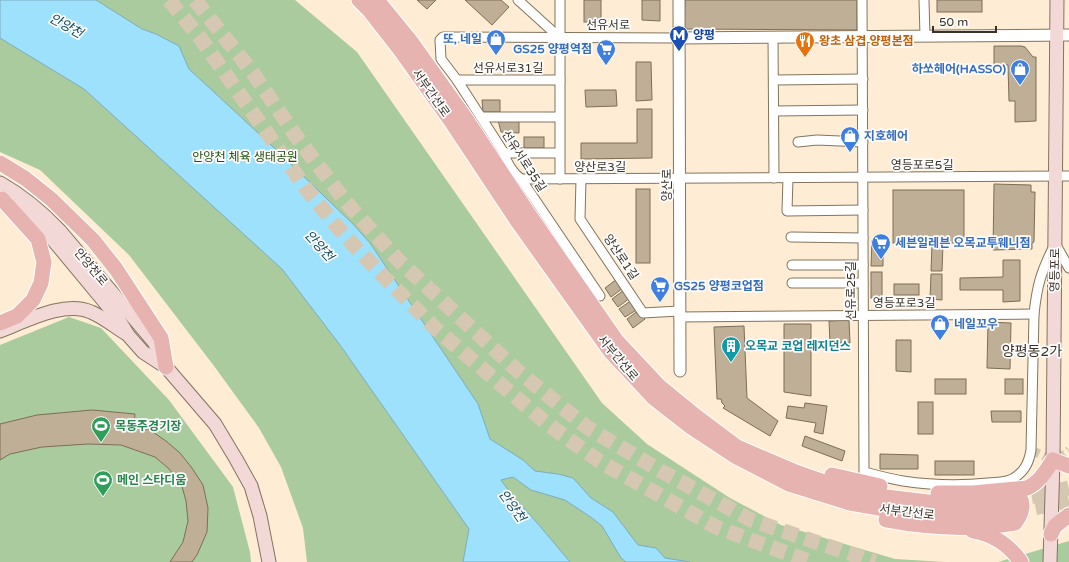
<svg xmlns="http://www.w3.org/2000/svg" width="1069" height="562" font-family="'Varela Round','Noto Sans KR',sans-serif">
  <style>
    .green { fill: #aacb9e }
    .water { fill: #9de1fc; stroke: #7facbc }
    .building { fill: #bfaf97; stroke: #7c6e57 }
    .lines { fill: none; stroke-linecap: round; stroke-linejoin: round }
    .minor-tunnel { stroke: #d6c7b2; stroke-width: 9; stroke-dasharray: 9 4.5; stroke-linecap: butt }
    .primary-tunnel { stroke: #d6c7b2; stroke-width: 15; stroke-dasharray: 15 8; stroke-linecap: butt }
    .trunk-tunnel { stroke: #d6c7b2; stroke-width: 15; stroke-dasharray: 15 8; stroke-linecap: butt }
    .minor-casing { stroke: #83745d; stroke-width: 11 }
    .tertiary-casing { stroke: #83745d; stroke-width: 13 }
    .secondary-casing { stroke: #83745d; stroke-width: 15 }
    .primary-casing { stroke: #fff; stroke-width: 17 }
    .minor { stroke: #fff; stroke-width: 9 }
    .tertiary { stroke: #fff; stroke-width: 11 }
    .secondary { stroke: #f2d9d8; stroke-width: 13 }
    .primary { stroke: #e6b3b1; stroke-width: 15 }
    .labels { text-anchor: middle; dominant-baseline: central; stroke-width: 3.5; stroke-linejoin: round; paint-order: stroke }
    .street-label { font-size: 12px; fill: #383128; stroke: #fdfdfd }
    .transit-label { font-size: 12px; font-weight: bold; fill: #164399; stroke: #fdfdfd; text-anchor: start }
    .shop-label { font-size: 12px; font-weight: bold; fill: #366cbe; stroke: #fdfdfd; text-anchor: start }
    .food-label { font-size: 12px; font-weight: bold; fill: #c56008; stroke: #fdfdfd; text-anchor: start }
    .park-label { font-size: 12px; fill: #214e09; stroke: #fdfdfd }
    .culture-label { font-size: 12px; font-weight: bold; fill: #0d838f; stroke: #fdfdfd; text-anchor: start }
    .leisure-label { font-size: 12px; font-weight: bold; fill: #27864d; stroke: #fdfdfd; text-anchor: start }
    .water-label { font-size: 13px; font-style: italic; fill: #124c5e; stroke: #fdfdfd }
    .quarter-label { font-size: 14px; fill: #383128; stroke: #fdfdfd }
  </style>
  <rect width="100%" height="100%" fill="#feedd4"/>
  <g class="green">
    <path d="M0 0H295L357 52 602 403 647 444 730 498 781 525 895 559 946 562H307L303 528 281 467 259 428 214 366 129 255 40 170 0 152Z"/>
    <path d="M69 317 101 328 169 400 233 487 250 552 251 562H0V345Z"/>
    <path d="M1069 541V562H998Z"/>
  </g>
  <path class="water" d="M0 0H96L142 29 156 34 179 46 189 69 270 144 353 224 370 243 478 404 490 439 523 460 535 471 558 474 573 478 591 498 613 512 638 545 656 548 665 558 690 562H626L621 558 602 526 592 518 565 500 531 490 513 477 501 480C514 499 530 514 544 531 553 541 561 552 570 562H463L469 529 340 345 282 269 84 89 0 38Z"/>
  <g class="building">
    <path d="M417 0H436L427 9Z"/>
    <path d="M465 0H501L509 7 492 25Z"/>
    <rect x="584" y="0" width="17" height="22"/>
    <path d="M642 0H660V21L642 20Z"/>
    <path d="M685 0H857V30L684 29Z"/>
    <rect x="937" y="0" width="45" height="12"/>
    <path d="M994 46H1021L1025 47 1033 57H1036V121L1015 122V101H1009L1008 65H994Z"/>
    <path d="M636 62H651L652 100 636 101Z"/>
    <path d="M585 90H616L617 106 586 107Z"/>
    <path d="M482 100H500V112H483Z"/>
    <path d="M637 109H652V158L581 159V143H637Z"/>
    <path d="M498 120 519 121V133L501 132Z"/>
    <rect x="524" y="137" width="20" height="11"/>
    <path d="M994 184 1031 185V192H1035L1034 242 1032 243V249L993 250Z"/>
    <rect x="636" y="189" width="14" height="74"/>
    <rect x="893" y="190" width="71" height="53"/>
    <path d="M872 240H883V266H871Z"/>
    <path d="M932 245H943L942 271H931Z"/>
    <path d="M1003 260H1020V301L1003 302V290H960V278L1003 277Z"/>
    <rect x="871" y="272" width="11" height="26"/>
    <path d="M931 274H942V300L930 299Z"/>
    <path d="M617 279 623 288 611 297 605 288Z"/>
    <rect x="894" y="284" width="25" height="11"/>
    <path d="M624 290 630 298 618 307 612 299Z"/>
    <path d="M632 300 638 309 625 317 619 309Z"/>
    <path d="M639 310 645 319 633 328 627 319Z"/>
    <path d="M849 320 850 343H830L829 321Z"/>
    <path d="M988 322 1011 323 1010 369 987 368Z"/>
    <path d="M784 324H811V396L784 392Z"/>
    <path d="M744 326 747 398 778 421 770 436 723 408 725 406 722 403 721 399H717L714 327Z"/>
    <path d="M896 340H911V372L896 371Z"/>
    <rect x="935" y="379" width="31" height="15"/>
    <rect x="1005" y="379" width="18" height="15"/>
    <rect x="918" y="402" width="15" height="32"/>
    <path d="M805 403 827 406 823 434 814 432 816 423 786 418 788 406 804 408Z"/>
    <path d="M92 410 135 414 134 425 150 430 166 441 180 453 192 468 203 485 208 508 207 532 197 555 192 562H170L183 542 188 521 186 501 181 483 168 468 155 457 121 445 88 444 42 447 10 454 0 460V424L37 415Z"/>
    <path d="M991 411H1021V422H992Z"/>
    <path d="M805 436 845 451 842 461 802 446Z"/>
    <path d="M880 454 918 455V469H880Z"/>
    <rect x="935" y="461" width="39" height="14"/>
  </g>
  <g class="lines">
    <path class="minor-tunnel" d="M1031 450 1046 457 1064 455 1069 450"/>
    <g class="primary-tunnel">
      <path d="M1009 500 1046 494 1069 488"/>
      <path d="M1013 512 1069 501"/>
    </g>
    <g class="trunk-tunnel">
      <path d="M169 0 201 39 307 190 345 236 384 277 437 330 545 422 599 461 716 527 811 562"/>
      <path d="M195 0 253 73 298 139 346 202 398 260 520 373 588 428 661 471 751 520 875 562"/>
    </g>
    <g class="minor-casing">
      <g id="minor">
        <path d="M518 0 560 38"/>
        <path d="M862 0 864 472C877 475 890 479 903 481 930 485 960 486 988 483 997 482 1007 483 1014 478 1025 471 1029 462 1031 450L1034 314C1037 285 1041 272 1054 246"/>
        <path d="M924 0 925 36"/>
        <path d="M773 37 774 178"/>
        <path d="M457 80H560"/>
        <path d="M774 80 863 79"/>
        <path d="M774 111 863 110"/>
        <path d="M481 117H559"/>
        <path d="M798 142 817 140 863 142"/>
        <path d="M504 153H559"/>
        <path d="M788 178 787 211 863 210"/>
        <path d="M521 179 1069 176"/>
        <path d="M560 179V0"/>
        <path d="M581 179 580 219 643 313 679 311"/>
        <path d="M791 237 863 238"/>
        <path d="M1056 245 1069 268"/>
        <path d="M792 265H863"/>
        <path d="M792 283H863"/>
        <path d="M600 296 521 179C513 173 506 162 504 153L457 80 441 59 440 40 443 37 678 38"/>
        <path d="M679 317 1034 314"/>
      </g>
    </g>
    <g class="tertiary-casing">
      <g id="tertiary">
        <path d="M679 0 680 371"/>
        <path d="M678 38 1069 35"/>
      </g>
    </g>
    <g class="secondary-casing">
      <g id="secondary">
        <path d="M0 183C23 196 42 212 60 231L154 342 166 367 215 424 236 459 251 486 260 516 269 562"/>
        <path d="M13 206 35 221 49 235 117 317 128 335 143 352 166 367"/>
        <path d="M0 331C26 321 65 300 91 312 103 317 114 326 125 333"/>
        <path d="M1050 562 1053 460 1057 0"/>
      </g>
    </g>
    <g class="primary-casing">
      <g id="primary">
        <path d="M359 0 369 10 401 51 453 124 518 222 610 351 654 398 691 427 735 456 789 484 850 503 920 515 951 516 976 515 1013 512"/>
        <path d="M377 0 412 43 464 116 528 213 616 340 659 386 697 417 737 447 793 471 850 491 878 496 936 503 982 504 1009 500"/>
        <path d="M0 163 26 179 51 199 93 240 116 269 161 338 166 367"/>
        <path d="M0 323 17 316 33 300 41 283 44 262 38 239 2 199"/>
        <path d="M832 475 880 486"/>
        <path d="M938 493H973L1027 488C1039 483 1046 471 1053 460L1069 466"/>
        <path d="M886 520C928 528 973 530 1015 523 1024 511 1026 498 1011 490"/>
        <path d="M973 531C994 535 1008 544 1021 562"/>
        <path d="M1051 534 1055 526 1069 515"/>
      </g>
    </g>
    <use href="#minor" class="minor"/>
    <use href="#tertiary" class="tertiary"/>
    <use href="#secondary" class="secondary"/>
    <use href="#primary" class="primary"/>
  </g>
  <defs>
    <g id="metro-pin" transform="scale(1)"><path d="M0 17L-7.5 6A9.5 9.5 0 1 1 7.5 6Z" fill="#1a4fb4" stroke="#fdfdfd"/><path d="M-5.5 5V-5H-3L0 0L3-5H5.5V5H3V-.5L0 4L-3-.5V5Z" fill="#fff"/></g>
    <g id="shop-pin" transform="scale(1)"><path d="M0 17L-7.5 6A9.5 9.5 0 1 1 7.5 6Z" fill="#3f7fe0" stroke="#fdfdfd"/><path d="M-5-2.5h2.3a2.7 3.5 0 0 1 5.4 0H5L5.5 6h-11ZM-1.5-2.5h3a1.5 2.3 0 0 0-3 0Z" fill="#fff"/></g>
    <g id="restaurant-pin" transform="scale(1)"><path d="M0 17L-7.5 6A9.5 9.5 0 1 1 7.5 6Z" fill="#e8710a" stroke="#fdfdfd"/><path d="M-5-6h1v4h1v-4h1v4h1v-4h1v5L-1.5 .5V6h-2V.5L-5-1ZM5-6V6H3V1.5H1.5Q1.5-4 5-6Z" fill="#fff"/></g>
    <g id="supermarket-pin" transform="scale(1)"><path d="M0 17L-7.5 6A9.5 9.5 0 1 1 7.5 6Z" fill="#3f7fe0" stroke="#fdfdfd"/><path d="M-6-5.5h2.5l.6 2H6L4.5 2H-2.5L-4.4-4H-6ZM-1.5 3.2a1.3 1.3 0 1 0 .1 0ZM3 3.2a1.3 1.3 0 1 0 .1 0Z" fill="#fff"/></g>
    <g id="building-pin" transform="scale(1)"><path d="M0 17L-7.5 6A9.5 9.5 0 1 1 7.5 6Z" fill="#0f9aa8" stroke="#fdfdfd"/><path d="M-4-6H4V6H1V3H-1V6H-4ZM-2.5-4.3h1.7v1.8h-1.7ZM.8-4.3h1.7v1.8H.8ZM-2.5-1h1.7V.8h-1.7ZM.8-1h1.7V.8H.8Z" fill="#fff"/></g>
    <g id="stadium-pin" transform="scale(1)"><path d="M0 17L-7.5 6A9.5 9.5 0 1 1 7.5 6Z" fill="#2e9e5b" stroke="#fdfdfd"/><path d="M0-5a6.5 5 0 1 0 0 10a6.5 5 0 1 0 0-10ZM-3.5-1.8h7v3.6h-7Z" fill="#fff"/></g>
  </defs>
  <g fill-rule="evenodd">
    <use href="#metro-pin" x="679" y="35"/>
    <use href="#shop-pin" x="496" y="39"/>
    <use href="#restaurant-pin" x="805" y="41"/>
    <use href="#supermarket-pin" x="606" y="49"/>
    <use href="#shop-pin" x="1020" y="69"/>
    <use href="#shop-pin" x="850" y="136"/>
    <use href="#supermarket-pin" x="881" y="243"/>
    <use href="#supermarket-pin" x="660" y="286"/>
    <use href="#shop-pin" x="940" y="324"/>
    <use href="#building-pin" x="731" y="346"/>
    <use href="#stadium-pin" x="101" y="426"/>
    <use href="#stadium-pin" x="103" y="480"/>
  </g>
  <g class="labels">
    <g class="street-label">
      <text x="608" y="25">선유서로</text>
      <text x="508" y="68">선유서로31길</text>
      <text transform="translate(431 93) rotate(55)">서부간선로</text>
      <text transform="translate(524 161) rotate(57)">선유서로35길</text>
      <text x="922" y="165">영등포로5길</text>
      <text x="600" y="167">양산로3길</text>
      <text transform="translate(667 185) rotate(-90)">양산로</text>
      <text transform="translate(621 257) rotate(56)">양산로1길</text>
      <text transform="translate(91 267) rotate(50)">안양천로</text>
      <text transform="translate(1055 270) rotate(-89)">영등포로</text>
      <text transform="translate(851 291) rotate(-90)">선유로25길</text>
      <text x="904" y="303">영등포로3길</text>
      <text transform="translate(618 358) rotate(50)">서부간선로</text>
      <text transform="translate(907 512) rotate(7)">서부간선로</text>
    </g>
    <g class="transit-label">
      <text x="693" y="35">양평</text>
    </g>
    <g class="shop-label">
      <text x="482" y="39" text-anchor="end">또, 네일</text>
      <text x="592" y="49" text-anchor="end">GS25 양평역점</text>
      <text x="1006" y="69" text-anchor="end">하쏘헤어(HASSO)</text>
      <text x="864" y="136">지호헤어</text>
      <text x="895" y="243">세븐일레븐 오목교투웨니점</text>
      <text x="674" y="286">GS25 양평코업점</text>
      <text x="954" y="324">네일꼬우</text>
    </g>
    <g class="food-label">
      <text x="819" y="41">왕초 삼겹 양평본점</text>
    </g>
    <g class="park-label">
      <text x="245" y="157">안양천 체육 생태공원</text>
    </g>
    <g class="culture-label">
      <text x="745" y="346">오목교 코업 레지던스</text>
    </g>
    <g class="leisure-label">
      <text x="115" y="426">목동주경기장</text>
      <text x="117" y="480">메인 스타디움</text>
    </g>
    <g class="water-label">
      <text transform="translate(66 26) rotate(29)">안양천</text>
      <text transform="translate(319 246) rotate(48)">안양천</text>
      <text transform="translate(512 506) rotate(54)">안양천</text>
    </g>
    <g class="quarter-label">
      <text x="1032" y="351">양평동2가</text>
    </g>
  </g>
  <path d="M933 26v6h63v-6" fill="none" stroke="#383128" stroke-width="2"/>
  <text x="939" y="26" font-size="12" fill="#383128" stroke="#fdfdfd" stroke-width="3" paint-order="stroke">50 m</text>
</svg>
